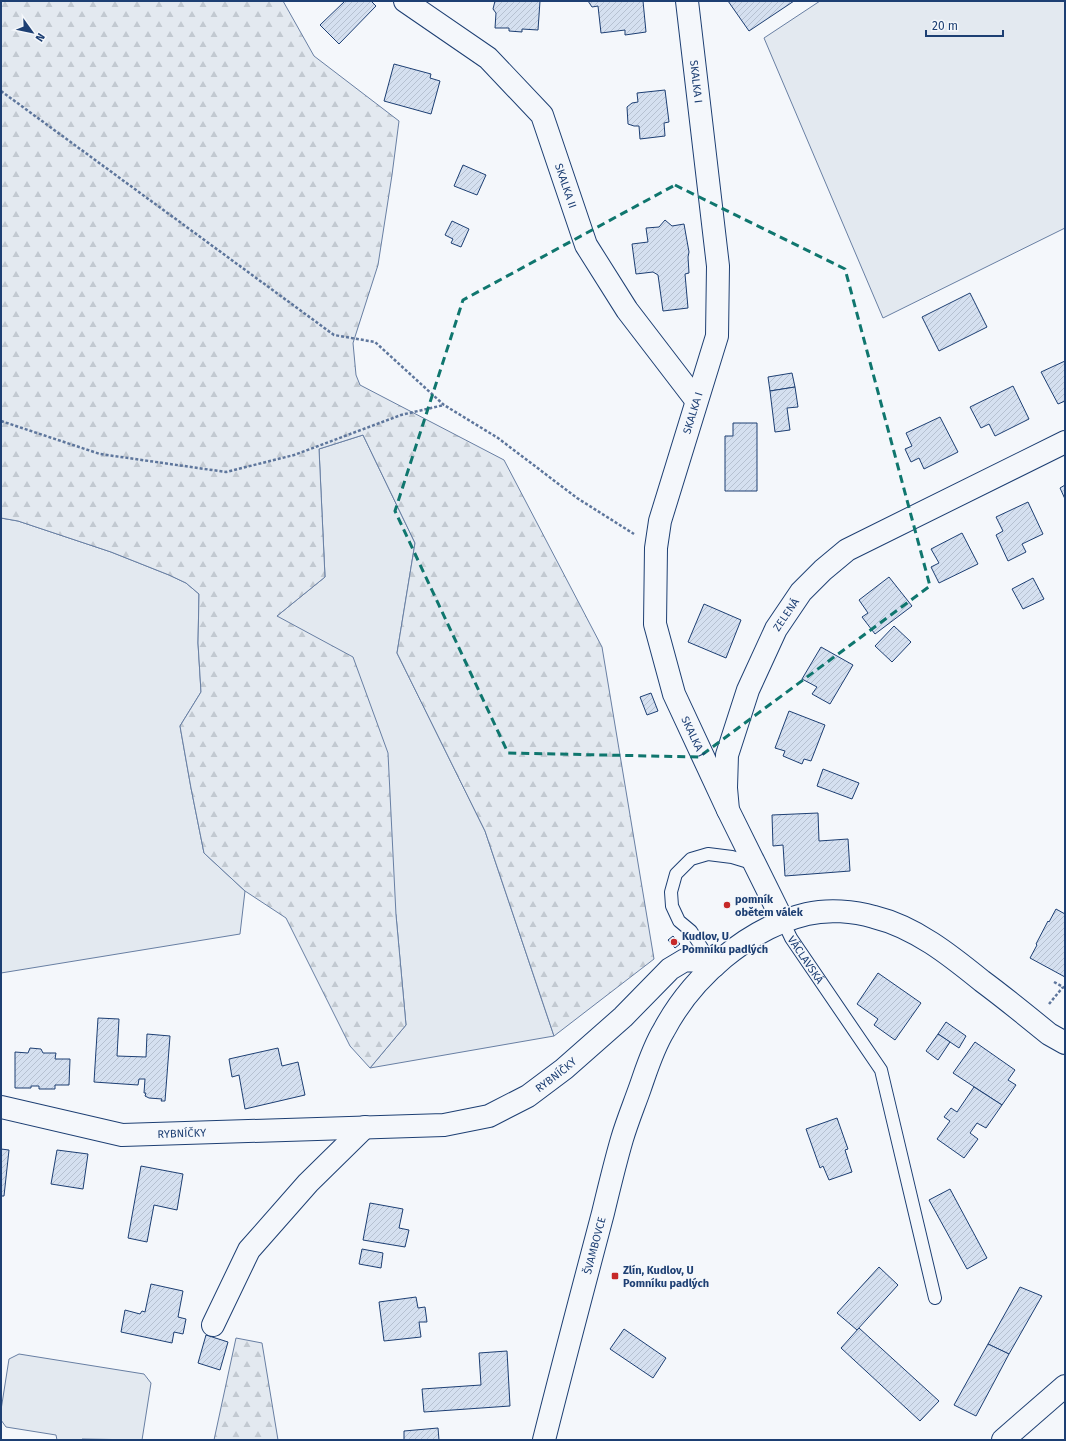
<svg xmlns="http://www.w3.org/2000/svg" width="1066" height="1441" font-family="'Fira Sans',sans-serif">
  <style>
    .grass { fill: #e3e9f0; stroke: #687fa3 }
    .forest { fill: url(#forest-firs); stroke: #687fa3 }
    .building { fill: url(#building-hatch); stroke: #1d3f73 }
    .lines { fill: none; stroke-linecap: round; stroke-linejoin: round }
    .lane-casing { stroke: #1d3f73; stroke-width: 14 }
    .street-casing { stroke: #1d3f73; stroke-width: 24 }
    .secondary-casing { stroke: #1d3f73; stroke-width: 24 }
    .path { stroke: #5e769c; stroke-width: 2.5; stroke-dasharray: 3 2; stroke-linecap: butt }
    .lane { stroke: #f4f7fb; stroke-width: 12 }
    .street { stroke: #f4f7fb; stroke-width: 22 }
    .secondary { stroke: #f4f7fb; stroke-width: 22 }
    .marked { fill: none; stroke: #0f766e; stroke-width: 3; stroke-dasharray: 8 5; stroke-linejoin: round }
    .poi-dot { fill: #c62828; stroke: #f4f7fb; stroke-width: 1.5 }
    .labels { text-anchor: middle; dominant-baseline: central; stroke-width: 3; stroke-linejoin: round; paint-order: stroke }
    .street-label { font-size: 11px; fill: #1d3f73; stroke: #f4f7fb }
    .poi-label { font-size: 11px; font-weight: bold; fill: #1d3f73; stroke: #f4f7fb; text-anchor: start }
  </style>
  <defs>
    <pattern id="forest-firs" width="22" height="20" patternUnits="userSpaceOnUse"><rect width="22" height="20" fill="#e3e9f0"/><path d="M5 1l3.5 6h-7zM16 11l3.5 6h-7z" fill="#c2c9d1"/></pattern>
    <pattern id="building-hatch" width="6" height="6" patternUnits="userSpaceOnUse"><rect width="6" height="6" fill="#d5e0f0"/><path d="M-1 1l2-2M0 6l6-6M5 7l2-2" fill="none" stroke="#b6c1d1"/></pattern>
  </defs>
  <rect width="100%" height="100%" fill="#f4f7fb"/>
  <g class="grass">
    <path d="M820 1H1065V228L883 318 764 38Z"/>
    <path d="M363 435 415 543 397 653 485 831 554 1036 370 1068 406 1025 396 915 277 616 325 577 319 449Z"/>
    <path d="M1 518 18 521 111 552 169 575 186 583 199 594 198 643 201 692 180 726 191 788 204 853 245 891 240 934 1 973Z"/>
    <path d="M19 1354 144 1374 151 1383 142 1440 82 1439 81 1440H57L56 1435 6 1427 1 1420V1410L9 1359Z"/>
  </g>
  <g class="forest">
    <path d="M1 1H283L314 56 399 121 392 175 378 265 353 343 356 375 360 385 504 460 602 647 654 959 554 1036 485 831 397 653 415 543 363 435 319 449 325 577 277 616 353 657 388 753 396 915 406 1025 370 1068 350 1046 286 918 245 891 204 853 191 788 180 726 201 692 198 643 199 594 186 583 169 575 111 552 18 521 1 518Z"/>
    <path d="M236 1338 262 1343 278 1440H214Z"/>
  </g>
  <g class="building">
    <path d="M345 1H371L376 6 339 44 320 25Z"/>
    <path d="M495 1H540L538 30 522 29V32L509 31V28H495L496 13 493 9Z"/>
    <path d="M588 1H643L646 32 625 35V30L601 33 598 6 592 7Z"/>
    <path d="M728 1H794L749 31Z"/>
    <path d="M394 64 431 74 430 78 440 81 431 114 384 101Z"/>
    <path d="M665 90 669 122 664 123 665 136 640 139 639 126H634L628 124 627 107 632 103 638 102 637 93Z"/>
    <path d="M463 165 486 175 477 195 454 186Z"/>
    <path d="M665 220 672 226 684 224 689 252 688 257 689 273 685 274 688 308 663 311 658 275 653 272 636 274 632 244 648 242 646 228 659 227Z"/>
    <path d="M452 221 469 229 461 247 451 243 453 239 445 235Z"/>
    <path d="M970 293 987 327 939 351 922 317Z"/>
    <path d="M1065 361V401L1058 404 1041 372Z"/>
    <path d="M792 373 795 387 770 391 768 377Z"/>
    <path d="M1013 386 1029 419 995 436 989 424 981 428 970 407Z"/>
    <path d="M795 387 798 407 787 408 790 430 775 432 770 391Z"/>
    <path d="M940 417 958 452 924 469 919 458 911 462 905 449 912 446 906 433Z"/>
    <path d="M733 423H757V491H725V436H733Z"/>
    <path d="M1065 485V499L1060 488Z"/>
    <path d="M1028 502 1043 534 1022 544 1026 552 1008 561 996 535 1003 531 996 517Z"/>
    <path d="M962 533 978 564 939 583 931 567 939 563 931 549Z"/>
    <path d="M889 577 912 606 875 634 862 617 868 613 859 600Z"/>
    <path d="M1033 578 1044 599 1023 609 1012 589Z"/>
    <path d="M704 604 741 620 726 658 688 642Z"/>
    <path d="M894 626 911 642 892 662 875 646Z"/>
    <path d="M821 647 853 665 830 704 812 694 817 687 802 679Z"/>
    <path d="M651 693 658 711 647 715 640 697Z"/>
    <path d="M789 711 825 725 811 761 804 759 802 764 783 756 785 751 775 748Z"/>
    <path d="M823 769 859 783 852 799 817 786Z"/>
    <path d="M818 813 819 841 848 839 850 871 785 876 783 845 773 846 772 815Z"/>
    <path d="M1056 909 1065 914V977L1030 958 1037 945 1036 944 1048 921 1049 922Z"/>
    <path d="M673 936 680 944 675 948 668 940Z"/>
    <path d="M878 973 921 1003 895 1040 874 1025 878 1019 857 1004Z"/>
    <path d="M98 1018 119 1019 117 1056 146 1057 147 1034 170 1036 165 1101H161L162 1099 149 1098 145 1096 146 1093H144L145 1079H139L138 1085 94 1082Z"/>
    <path d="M946 1022 966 1036 959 1048 938 1034Z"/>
    <path d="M938 1034 950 1042 938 1060 926 1051Z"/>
    <path d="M975 1042 1015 1070 1008 1080 1016 1085 1002 1105 953 1073Z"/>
    <path d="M30 1048 41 1049 43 1053H56L55 1059H70L69 1085H55V1089H39V1086H31V1088H15V1052L28 1053Z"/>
    <path d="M278 1048 282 1066 298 1062 305 1095 245 1109 239 1075 232 1077 229 1059Z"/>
    <path d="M974 1087 1002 1105 986 1128 977 1123 970 1133 978 1139 964 1158 937 1139 950 1121 944 1117 951 1108 957 1112Z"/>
    <path d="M837 1118 848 1149 845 1150 852 1172 829 1180 823 1166 820 1168 806 1129Z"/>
    <path d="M1 1149 9 1150 4 1196H1Z"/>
    <path d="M57 1150 88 1154 83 1189 51 1184Z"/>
    <path d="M141 1166 183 1174 177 1210 154 1205 147 1242 128 1238Z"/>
    <path d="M950 1189 987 1258 967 1269 929 1200Z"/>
    <path d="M370 1203 403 1209 399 1228 409 1230 405 1247 363 1240Z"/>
    <path d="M362 1249 383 1253 381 1268 359 1264Z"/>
    <path d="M879 1267 898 1285 857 1330 837 1313Z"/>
    <path d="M151 1284 183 1291 178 1317 186 1319 183 1334 174 1332 172 1343 121 1332 125 1310 140 1314 142 1311 145 1312Z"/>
    <path d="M1020 1287 1042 1296 1009 1354 988 1344Z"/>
    <path d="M416 1297 418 1308 425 1307 427 1322H419L421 1337 384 1341 379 1302Z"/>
    <path d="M859 1328 939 1401 920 1421 841 1348Z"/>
    <path d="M624 1329 666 1358 653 1378 610 1349Z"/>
    <path d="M206 1335 228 1342 220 1370 198 1363Z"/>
    <path d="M988 1344 1009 1354 976 1416 954 1405Z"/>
    <path d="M507 1351 510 1406 424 1412 422 1389 481 1385 479 1353Z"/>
    <path d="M438 1428 439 1440H404V1431Z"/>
  </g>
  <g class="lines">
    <g class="lane-casing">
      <g id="lane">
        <path id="s1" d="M783 921 791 938 881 1070 935 1298"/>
        <path d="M713 965 691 931 679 921 672 906 671 892 676 874 691 859 708 854 732 857 755 864"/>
      </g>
    </g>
    <g class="street-casing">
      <g id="street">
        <path id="s2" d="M405 1 488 58 542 115 586 245 627 310 696 400"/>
        <path id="s3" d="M687 1 718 266 717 336 660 521 656 548 655 624 674 694 728 810"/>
        <path id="s4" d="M783 921 728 810 726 788 727 755 748 690 776 629 801 592 823 570 847 550 1065 442"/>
        <path id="s5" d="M1 1107 122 1135 444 1125 489 1116 528 1096 564 1069 623 1017 670 969 685 960 699 961 714 966"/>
        <path d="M213 1325 249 1250 308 1183 365 1127"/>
        <path d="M1003 1440 1065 1386"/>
      </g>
    </g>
    <g class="secondary-casing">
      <g id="secondary">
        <path id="s6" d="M544 1440C563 1364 583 1289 603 1213 609 1188 615 1163 622 1139 627 1122 634 1105 640 1088 647 1068 653 1048 664 1030 692 977 748 928 807 914 828 909 854 911 874 917 915 927 950 955 982 981 1005 998 1027 1016 1049 1034L1065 1043"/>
      </g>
    </g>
    <g class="path">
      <path d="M1 91 334 335 375 342 444 405 498 438 577 498 634 534"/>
      <path d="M1 421 100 454 226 472 294 455 401 415 444 405"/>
      <path d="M1054 982 1065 988"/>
      <path d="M1049 1004 1063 987"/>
    </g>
    <use href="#lane" class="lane"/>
    <use href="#street" class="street"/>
    <use href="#secondary" class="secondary"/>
  </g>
  <path class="marked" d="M675 185 845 269 930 586 699 757 508 753 395 511 463 300Z"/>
  <g class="poi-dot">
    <circle cx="727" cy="905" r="4"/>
    <circle cx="674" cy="942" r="4"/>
    <rect x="611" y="1272" width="8" height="8" rx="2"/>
  </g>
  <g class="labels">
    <g class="street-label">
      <text stroke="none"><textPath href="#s3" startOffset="81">SKALKA I</textPath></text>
      <text stroke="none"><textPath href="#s2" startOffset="254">SKALKA II</textPath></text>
      <text transform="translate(693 413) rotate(-73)">SKALKA I</text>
      <text stroke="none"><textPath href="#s4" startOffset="332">ZELENÁ</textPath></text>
      <text stroke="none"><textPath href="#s3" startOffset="753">SKALKA I</textPath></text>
      <text stroke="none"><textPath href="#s1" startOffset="45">VÁCLAVSKÁ</textPath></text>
      <text stroke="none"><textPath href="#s5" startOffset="571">RYBNÍČKY</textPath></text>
      <text stroke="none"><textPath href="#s5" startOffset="184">RYBNÍČKY</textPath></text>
      <text stroke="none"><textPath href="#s6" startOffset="201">ŠVAMBOVCE</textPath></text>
    </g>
    <g class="poi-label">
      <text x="735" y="899">pomník<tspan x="735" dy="13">obětem válek</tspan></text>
      <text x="682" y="936">Kudlov, U<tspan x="682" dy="13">Pomníku padlých</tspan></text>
      <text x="623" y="1270">Zlín, Kudlov, U<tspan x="623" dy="13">Pomníku padlých</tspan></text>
    </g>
  </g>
  <rect width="1066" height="1441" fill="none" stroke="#1d3f73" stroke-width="4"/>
  <g transform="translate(32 32) rotate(123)" stroke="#f4f7fb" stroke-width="3" paint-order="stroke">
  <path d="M0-3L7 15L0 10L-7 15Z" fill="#1d3f73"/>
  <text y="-6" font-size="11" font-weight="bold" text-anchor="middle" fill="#1d3f73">N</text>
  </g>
  <path d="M926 30v6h77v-6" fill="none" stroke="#1d3f73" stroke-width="2"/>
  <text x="932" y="30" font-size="12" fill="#1d3f73" stroke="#f4f7fb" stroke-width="3" paint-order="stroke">20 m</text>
</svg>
